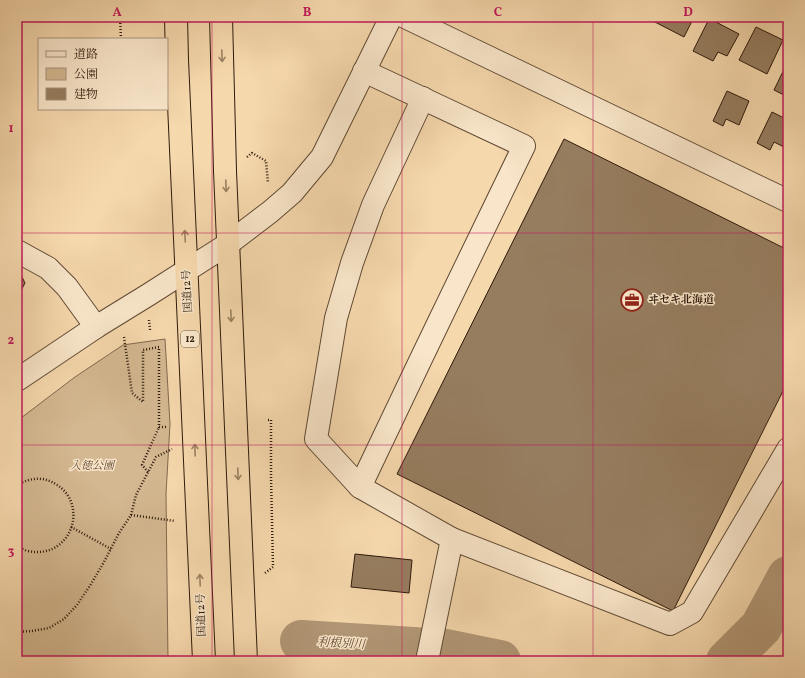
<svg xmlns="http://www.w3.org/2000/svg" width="805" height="678" font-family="Vollkorn,'Noto Serif JP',serif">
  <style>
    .green { fill: #d4b891; stroke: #81694e }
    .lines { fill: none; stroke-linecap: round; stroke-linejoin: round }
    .river { stroke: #b29776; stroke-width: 42 }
    .building { fill: #967d5f; stroke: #2e1a0b }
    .minor-casing { stroke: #604a34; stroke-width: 24 }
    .highway-casing { stroke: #2e1a0b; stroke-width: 24 }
    .path { stroke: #2e1a0b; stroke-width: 2.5; stroke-dasharray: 1 2; stroke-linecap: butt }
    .minor { stroke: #f9e6ca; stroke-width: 22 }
    .highway { stroke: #f6d8ad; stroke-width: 22 }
    .oneway { stroke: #9c8264 }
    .grid { fill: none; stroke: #c2185b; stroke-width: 1; stroke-opacity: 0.55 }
    .labels { text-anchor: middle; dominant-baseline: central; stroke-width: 3; stroke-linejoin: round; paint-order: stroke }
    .shield { fill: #f9e6ca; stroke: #6b5744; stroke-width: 1 }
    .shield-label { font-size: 10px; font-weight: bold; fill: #2e1a0b }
    .street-label { font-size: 11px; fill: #2e1a0b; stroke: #f9e6ca }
    .poi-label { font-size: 11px; font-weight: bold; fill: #2e1a0b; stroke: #f9e6ca; text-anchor: start }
    .park-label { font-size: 11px; font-style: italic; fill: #604933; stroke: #f9e6ca }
    .water-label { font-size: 12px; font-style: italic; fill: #634c36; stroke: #f9e6ca }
    .neatline { fill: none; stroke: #c2185b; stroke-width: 1.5 }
    .grid-label { font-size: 13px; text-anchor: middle; font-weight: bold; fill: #c2185b }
  </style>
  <rect width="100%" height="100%" fill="#f6d8ad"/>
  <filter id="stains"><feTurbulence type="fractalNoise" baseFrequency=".005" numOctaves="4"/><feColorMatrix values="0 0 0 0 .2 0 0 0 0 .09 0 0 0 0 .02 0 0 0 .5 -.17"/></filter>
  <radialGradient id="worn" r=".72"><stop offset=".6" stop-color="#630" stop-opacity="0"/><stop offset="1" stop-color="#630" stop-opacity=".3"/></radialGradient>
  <path class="green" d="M165 339 170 424 166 494 168 661H17V421L75 377 123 345Z"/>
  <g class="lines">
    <g class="river">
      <path d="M301 641 446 650 500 661"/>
      <path d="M727 661 761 627 788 577"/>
    </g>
  </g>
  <g class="building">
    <path d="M656 17H694L684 37 653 21Z"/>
    <path d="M703 17H716L714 21 739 34 727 56 718 52 713 61 693 51 708 21 702 19Z"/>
    <path d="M756 27 783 40 767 74 739 60Z"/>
    <path d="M788 61V97L774 90Z"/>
    <path d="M727 91 749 101 739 125 726 119 723 126 713 121Z"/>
    <path d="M772 112 788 120V143L786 148 774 142 770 150 757 143Z"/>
    <path d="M564 139 788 250V381L673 611 397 474Z"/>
    <path d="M17 267 25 283 17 298Z"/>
    <path d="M355 554 412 560 409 593 351 587Z"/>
  </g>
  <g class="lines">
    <g class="minor-casing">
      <g id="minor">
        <path d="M405 17 788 201"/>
        <path d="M364 71 524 146 446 307 420 361 360 487 452 539 427 661"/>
        <path d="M17 251 48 268 67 287 96 327"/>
        <path d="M17 380 96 327 148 295 228 244 270 212 292 193 322 157 391 17"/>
        <path d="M360 487 316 439 336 318 352 263 373 205 423 98"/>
        <path d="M452 539 670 624 692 612 788 449"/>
      </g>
    </g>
    <g class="highway-casing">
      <g id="highway">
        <path d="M176 17 177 60 204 661"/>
        <path d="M221 17 225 171 246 661"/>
      </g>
    </g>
    <g class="path">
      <path d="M120 17 121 39"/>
      <path d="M247 157 252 153 266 161 268 183"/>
      <path d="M149 320 150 330"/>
      <path d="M124 337 132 393 143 402V350L159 347V427H166"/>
      <path d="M148 472 142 465 159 427"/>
      <path d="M17 485C25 480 37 477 47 480 93 496 74 561 28 551 24 550 21 548 17 546"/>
      <path d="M131 515 136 495 156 457 172 449"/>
      <path d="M71 527 111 549"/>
      <path d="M265 573 273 567 271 476V420H267"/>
      <path d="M17 632 32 631 49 628 64 619 77 605 91 584 104 562 119 533 131 515 175 521"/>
    </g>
    <use href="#minor" class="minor"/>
    <use href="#highway" class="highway"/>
  </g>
  <defs><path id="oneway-shaft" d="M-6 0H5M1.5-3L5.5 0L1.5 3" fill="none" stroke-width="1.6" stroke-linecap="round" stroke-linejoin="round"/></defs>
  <g class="oneway">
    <use href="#oneway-shaft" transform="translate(222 56) rotate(88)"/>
    <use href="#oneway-shaft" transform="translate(226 186) rotate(88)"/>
    <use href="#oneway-shaft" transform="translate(185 236) rotate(-93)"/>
    <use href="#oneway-shaft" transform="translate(231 316) rotate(88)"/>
    <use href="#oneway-shaft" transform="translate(195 450) rotate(-92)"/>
    <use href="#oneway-shaft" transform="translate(238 474) rotate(88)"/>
    <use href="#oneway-shaft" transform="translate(200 580) rotate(-92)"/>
  </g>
  <path class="grid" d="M212 17V661M402 17V661M593 17V661M17 233H788M17 445H788"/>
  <defs>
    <g id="office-ring" transform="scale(1.15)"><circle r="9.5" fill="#f9e6ca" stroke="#8f2418" stroke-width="1.5"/><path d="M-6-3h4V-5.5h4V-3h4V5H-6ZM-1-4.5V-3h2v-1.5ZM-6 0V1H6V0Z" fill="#8f2418"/></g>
  </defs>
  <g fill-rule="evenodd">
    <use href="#office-ring" x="632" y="300"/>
  </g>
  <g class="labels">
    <rect class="shield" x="181" y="331" width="18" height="16" rx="3"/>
    <g class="shield-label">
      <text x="190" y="339">12</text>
    </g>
    <g class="street-label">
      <text transform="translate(188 291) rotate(-93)">国道12号</text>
      <text transform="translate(202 615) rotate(-92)">国道12号</text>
    </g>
    <g class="poi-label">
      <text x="648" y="300">ヰセキ北海道</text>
    </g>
    <g class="park-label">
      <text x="92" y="466">入徳公園</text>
    </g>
    <g class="water-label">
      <text transform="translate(341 644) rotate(3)">利根別川</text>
    </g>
  </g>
  <rect width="805" height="678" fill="none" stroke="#f6d8ad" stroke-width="44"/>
  <rect x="38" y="38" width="130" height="72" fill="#f9e6ca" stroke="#a8947e"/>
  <rect x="46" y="51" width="20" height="6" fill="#f9e6ca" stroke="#a8947e"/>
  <text x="74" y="58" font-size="12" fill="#2e1a0b">道路</text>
  <rect x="46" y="68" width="20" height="12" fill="#d4b891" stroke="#a8947e"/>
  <text x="74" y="78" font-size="12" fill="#2e1a0b">公園</text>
  <rect x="46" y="88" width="20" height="12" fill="#967d5f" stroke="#a8947e"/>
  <text x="74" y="98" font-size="12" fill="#2e1a0b">建物</text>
  <rect x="22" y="22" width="761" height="634" class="neatline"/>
  <g class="grid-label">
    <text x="117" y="16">A</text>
    <text x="307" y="16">B</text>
    <text x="498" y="16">C</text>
    <text x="688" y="16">D</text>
    <text x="11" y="132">1</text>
    <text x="11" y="344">2</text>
    <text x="11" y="555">3</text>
  </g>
  <rect width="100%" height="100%" filter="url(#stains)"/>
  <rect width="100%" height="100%" fill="url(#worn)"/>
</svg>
